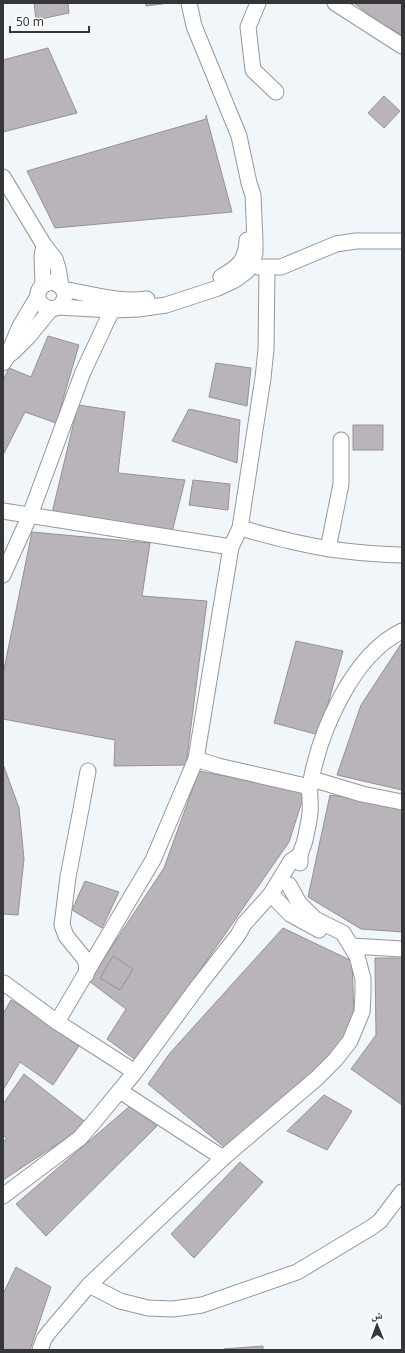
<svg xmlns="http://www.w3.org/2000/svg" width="405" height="1353" font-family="'Noto Sans','Noto Naskh Arabic',sans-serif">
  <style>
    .building { fill: #b9b4b9; stroke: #969195 }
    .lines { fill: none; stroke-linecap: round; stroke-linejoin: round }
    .minor-casing { stroke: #94989d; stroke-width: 17 }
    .minor { stroke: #fff; stroke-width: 15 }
  </style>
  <rect width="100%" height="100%" fill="#f1f6fb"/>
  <g class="building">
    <path d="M34 3H68L69 13 36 20Z"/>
    <path d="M145 3H169L146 6Z"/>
    <path d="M354 3H402V35L376 20Z"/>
    <path d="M48 48 77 113 3 132V60Z"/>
    <path d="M384 96 400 111 384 128 368 113Z"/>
    <path d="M206 115 232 212 55 228 27 171 206 119Z"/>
    <path d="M48 336 79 345 56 423 25 412 3 455V380L9 368 31 377Z"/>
    <path d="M216 363 251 368 247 406 209 397Z"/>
    <path d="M78 405 125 412 118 473 185 480 171 536 51 517Z"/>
    <path d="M189 409 240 420 237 463 172 441Z"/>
    <rect x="353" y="425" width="30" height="25"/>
    <path d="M193 480 230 484 228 510 189 505Z"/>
    <path d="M32 532 150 543 142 596 207 601 186 765 114 766 115 740 3 719V674Z"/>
    <path d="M296 641 343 651 319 735 274 723Z"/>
    <path d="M401 644H402V790L337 775 361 705Z"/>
    <path d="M3 764 19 808 24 859 18 915 3 914Z"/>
    <path d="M199 771 305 792 289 842 137 1061 107 1039 126 1009 89 981 164 868Z"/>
    <path d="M330 795 402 806V932L361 929 308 897Z"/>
    <path d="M85 881 119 892 102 928 72 910Z"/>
    <path d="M283 928 352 961 354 1014 344 1046 224 1147 148 1084 170 1053Z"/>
    <path d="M113 956 133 969 120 990 100 978Z"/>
    <path d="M375 958H402V1105L351 1069 376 1035Z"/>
    <path d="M11 1000 81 1043 53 1085 20 1062 3 1090V1014Z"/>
    <path d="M24 1074 88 1124 3 1180V1141L7 1139 3 1135V1104Z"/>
    <path d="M324 1095 352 1111 327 1150 287 1131Z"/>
    <path d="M130 1106 157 1126 46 1236 16 1204Z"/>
    <path d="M240 1162 263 1182 194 1258 171 1234Z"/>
    <path d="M16 1267 51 1287 30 1350H3V1294Z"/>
    <path d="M263 1346V1350L224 1349Z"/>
  </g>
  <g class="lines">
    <g class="minor-casing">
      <g id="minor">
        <path d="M258 3 248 27 253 70 276 92"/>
        <path d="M335 3 402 46"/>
        <path d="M3 177 44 245 55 259 58 268 61 286 65 294C63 319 31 308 39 290 42 285 46 283 52 282L61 286"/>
        <path d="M258 267H281L336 244 356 241H402"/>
        <path d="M221 277C238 267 246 261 247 240"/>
        <path d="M43 285 42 256 44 245"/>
        <path d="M63 289C90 294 119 303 147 299"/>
        <path d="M58 307 112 310 138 309 166 305 218 288 235 280 246 272 251 266 255 253V241L253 195 249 183 239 136 194 26 189 3"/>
        <path d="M12 353 29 336 51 309"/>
        <path d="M3 363 7 357 20 326 38 296"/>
        <path d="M3 511 231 547"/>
        <path d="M240 528C259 533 279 539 299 543 333 551 367 554 402 555"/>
        <path d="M328 549 341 484V440"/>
        <path d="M3 575 30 515 83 372 112 310"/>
        <path d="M196 759 218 766 310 787"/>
        <path d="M312 779 362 794 402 802"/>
        <path d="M300 863C300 860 300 858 300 855 301 850 304 845 305 840 307 831 309 822 310 813 311 804 309 795 310 786 319 733 352 655 402 631"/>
        <path d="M271 894 290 914 319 930"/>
        <path d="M352 946 402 949"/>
        <path d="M86 975 87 965 84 958 66 936 62 925 68 877 81 809 88 771"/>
        <path d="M3 983H4L57 1022 135 1072"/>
        <path d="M57 1022 153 860 196 759 231 547 240 528 263 378 266 349 267 268"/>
        <path d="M120 1091 223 1158"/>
        <path d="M3 1196 80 1138 98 1117 135 1072 199 985 238 935 244 924 271 894 291 861 300 855"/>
        <path d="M89 1285 120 1301 148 1308 173 1309 202 1305 297 1272 372 1227 380 1221 402 1192"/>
        <path d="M40 1350 44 1339 49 1332 89 1285 223 1158 317 1078 335 1060 350 1041 362 1012 363 995V979L357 956 343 933 315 919 299 903 289 885"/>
      </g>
    </g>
    <use href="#minor" class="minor"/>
  </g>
  <rect width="405" height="1353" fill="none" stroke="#343638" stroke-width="8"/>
  <g transform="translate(377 1325) rotate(359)" stroke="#ffffff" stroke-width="3" paint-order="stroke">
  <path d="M0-3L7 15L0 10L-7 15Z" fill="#343638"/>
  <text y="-6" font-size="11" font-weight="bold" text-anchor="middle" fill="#343638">ش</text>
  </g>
  <path d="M10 26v6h79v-6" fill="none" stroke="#343638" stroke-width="2"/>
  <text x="16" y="26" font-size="12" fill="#343638" stroke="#ffffff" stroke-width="3" paint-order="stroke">50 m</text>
</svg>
